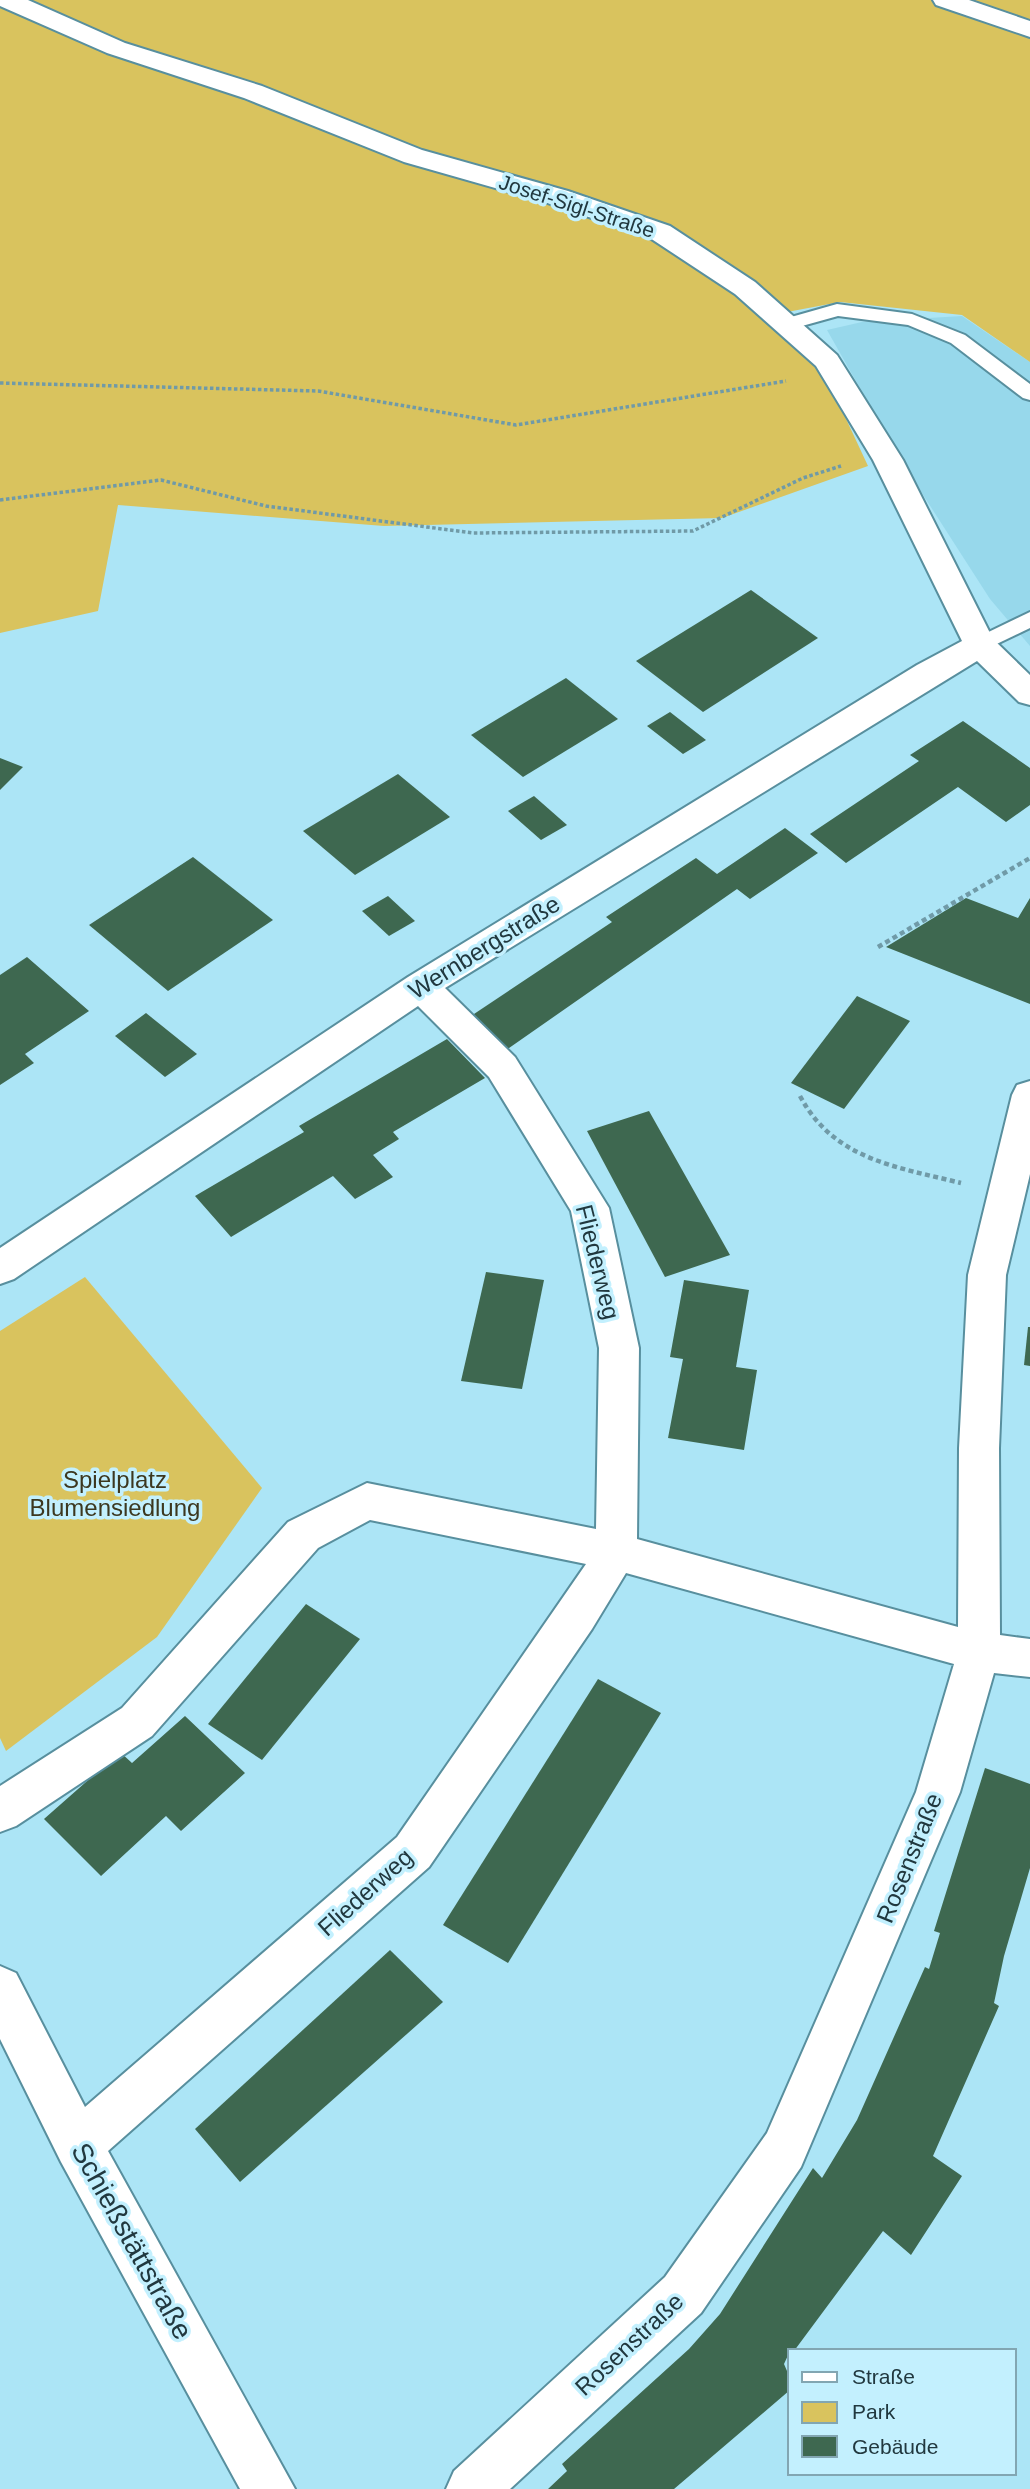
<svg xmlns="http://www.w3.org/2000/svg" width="1030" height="2489" font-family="Helvetica,sans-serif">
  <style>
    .built { fill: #97d8eb }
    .green { fill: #d9c35e }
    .building { fill: #3e6850 }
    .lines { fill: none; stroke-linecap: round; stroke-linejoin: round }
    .lane-casing { stroke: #588f9e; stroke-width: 4 }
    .street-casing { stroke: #588f9e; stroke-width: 4 }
    .path-far1 { stroke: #709aa7; stroke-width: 3.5; stroke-dasharray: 3.5 2.5; stroke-linecap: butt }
    .path { stroke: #709aa7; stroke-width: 4.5; stroke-dasharray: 5 3.5; stroke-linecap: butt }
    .lane { fill: #fff; fill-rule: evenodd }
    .street { fill: #fff; fill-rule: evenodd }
    .labels { text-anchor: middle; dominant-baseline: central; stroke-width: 7; stroke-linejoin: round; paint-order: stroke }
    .far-street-label { font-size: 21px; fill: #21383f; stroke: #c3f0fe }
    .street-label { font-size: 24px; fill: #21383f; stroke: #c3f0fe }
    .park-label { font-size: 24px; fill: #3c371f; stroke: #c3f0fe }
    .near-street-label { font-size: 28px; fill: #21383f; stroke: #c3f0fe }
  </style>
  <rect width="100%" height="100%" fill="#ace5f6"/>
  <path class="built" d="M962 316 1030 362V646L990 599 900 459 827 330 862 322Z"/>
  <g class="green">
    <path d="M0 0H1030V362L962 315 840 302 766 316 820 363 868 466 722 518 384 526 118 505 98 611 0 633Z"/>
    <path d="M85 1277 262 1488 157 1637 6 1751 0 1738V1331Z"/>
  </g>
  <g class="building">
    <path d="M751 590 818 638 703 712 636 661Z"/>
    <path d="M566 678 618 719 523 777 471 735Z"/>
    <path d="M670 712 706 740 683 754 647 726Z"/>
    <path d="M963 721 1030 768V805L1006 822 958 787 846 863 810 834 919 761 910 755Z"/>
    <path d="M0 758 23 767 0 790Z"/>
    <path d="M398 774 450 817 355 875 303 831Z"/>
    <path d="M534 796 567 825 541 840 508 811Z"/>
    <path d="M785 828 818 853 750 899 737 889 499 1055 462 1022 612 922 606 917 696 858 717 874Z"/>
    <path d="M193 857 273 920 168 991 89 925Z"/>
    <path d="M388 896 415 921 389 936 362 911Z"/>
    <path d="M966 898 1018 918 1030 898V1004L886 947Z"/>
    <path d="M27 957 89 1011 25 1054 34 1063 0 1085V975Z"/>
    <path d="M857 996 910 1021 844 1109 791 1083Z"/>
    <path d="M146 1013 197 1054 165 1077 115 1036Z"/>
    <path d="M447 1039 485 1078 393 1132 399 1139 373 1155 393 1177 355 1199 333 1176 231 1237 195 1196 304 1132 299 1126Z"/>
    <path d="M649 1111 730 1255 665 1277 587 1131Z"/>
    <path d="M486 1272 544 1280 522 1389 461 1381Z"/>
    <path d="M684 1280 749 1290 736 1367 757 1370 744 1450 668 1438 683 1359 670 1357Z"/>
    <path d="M1028 1327H1030V1366L1024 1365Z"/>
    <path d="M306 1604 360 1639 262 1760 208 1724Z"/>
    <path d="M598 1679 661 1713 508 1963 443 1925Z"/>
    <path d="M185 1716 245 1773 181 1831 166 1816 101 1876 44 1819 120 1752 132 1763Z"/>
    <path d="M985 1768 1030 1784V1868L1004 1956 994 2003 999 2006 933 2156 962 2176 911 2255 883 2231 794 2351H790L784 2364 790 2378V2390L674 2489H548L567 2471 562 2464 689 2349 720 2314 813 2168 822 2178 857 2120 925 1967 929 1969 940 1933 934 1931Z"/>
    <path d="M390 1950 443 2002 240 2182 195 2129Z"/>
  </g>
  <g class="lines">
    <g class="lane-casing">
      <g id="lane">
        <path d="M837 304 912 314 965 335 1030 384V400L1023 398 951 343 908 325 838 316 784 331 774 325 777 321Z"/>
        <path d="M1030 612V628L980 652 972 650 969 645 972 640Z"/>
      </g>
    </g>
    <g class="street-casing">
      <g id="street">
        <path d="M0 0H28L125 43 262 86 422 150 568 191 670 226 755 282 837 355 903 460 993 639 1030 675V705L1019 702 977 661 445 988 515 1057 609 1208 639 1348 637 1539 958 1627 959 1448 968 1275 1012 1095 1017 1085 1030 1081V1174L1006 1275 999 1448 1000 1635 1030 1639V1677L994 1673 960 1792 801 2167 701 2313 510 2489H446L454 2471 665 2277 767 2133 916 1792 954 1664 626 1573 592 1629 429 1867 108 2151 295 2489H240L61 2162 0 2039V1966L16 1973 85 2107 397 1837 586 1564 370 1520 318 1548 152 1736 16 1826 0 1832V1786L122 1708 288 1522 367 1483 596 1529 599 1348 571 1211 489 1077 418 1006 14 1279 0 1284V1248L408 977 917 665 962 641 873 460 816 366 735 294 650 238 548 203 404 162 244 98 107 53 0 6Z"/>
        <path d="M933 0H969L1030 21V37L936 5Z"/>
      </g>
    </g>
    <g class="path-far1">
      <path d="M0 383 318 391 516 425 786 381"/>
      <path d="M0 500 161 480 266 506 473 533 693 531 803 478 841 466"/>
    </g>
    <g class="path">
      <path d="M878 947 1030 858"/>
      <path d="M800 1096C834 1160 897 1167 961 1183"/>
    </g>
    <use href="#lane" class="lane"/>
    <use href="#street" class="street"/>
  </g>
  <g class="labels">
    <g class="far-street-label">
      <text transform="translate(577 206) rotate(18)">Josef-Sigl-Straße</text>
    </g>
    <g class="street-label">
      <text transform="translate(484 947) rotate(-32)">Wernbergstraße</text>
      <text transform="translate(598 1262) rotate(76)">Fliederweg</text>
      <text transform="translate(909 1858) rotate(-68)">Rosenstraße</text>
      <text transform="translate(365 1892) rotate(-42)">Fliederweg</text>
      <text transform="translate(629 2344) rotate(-43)">Rosenstraße</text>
    </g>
    <g class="park-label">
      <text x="115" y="1479">Spielplatz<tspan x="115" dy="28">Blumensiedlung</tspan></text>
    </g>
    <g class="near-street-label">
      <text transform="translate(132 2241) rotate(61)">Schießstättstraße</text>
    </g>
  </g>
  <rect x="788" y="2349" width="228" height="126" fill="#c3f0fe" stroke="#82a6b2" stroke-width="2"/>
  <rect x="802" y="2372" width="35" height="10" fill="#ffffff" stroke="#82a6b2" stroke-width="2"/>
  <text x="852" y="2384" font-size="21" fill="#21383f">Straße</text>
  <rect x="802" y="2402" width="35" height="21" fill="#d9c35e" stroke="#82a6b2" stroke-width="2"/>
  <text x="852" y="2419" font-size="21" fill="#21383f">Park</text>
  <rect x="802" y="2436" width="35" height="21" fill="#3e6850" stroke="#82a6b2" stroke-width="2"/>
  <text x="852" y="2454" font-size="21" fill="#21383f">Gebäude</text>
</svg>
